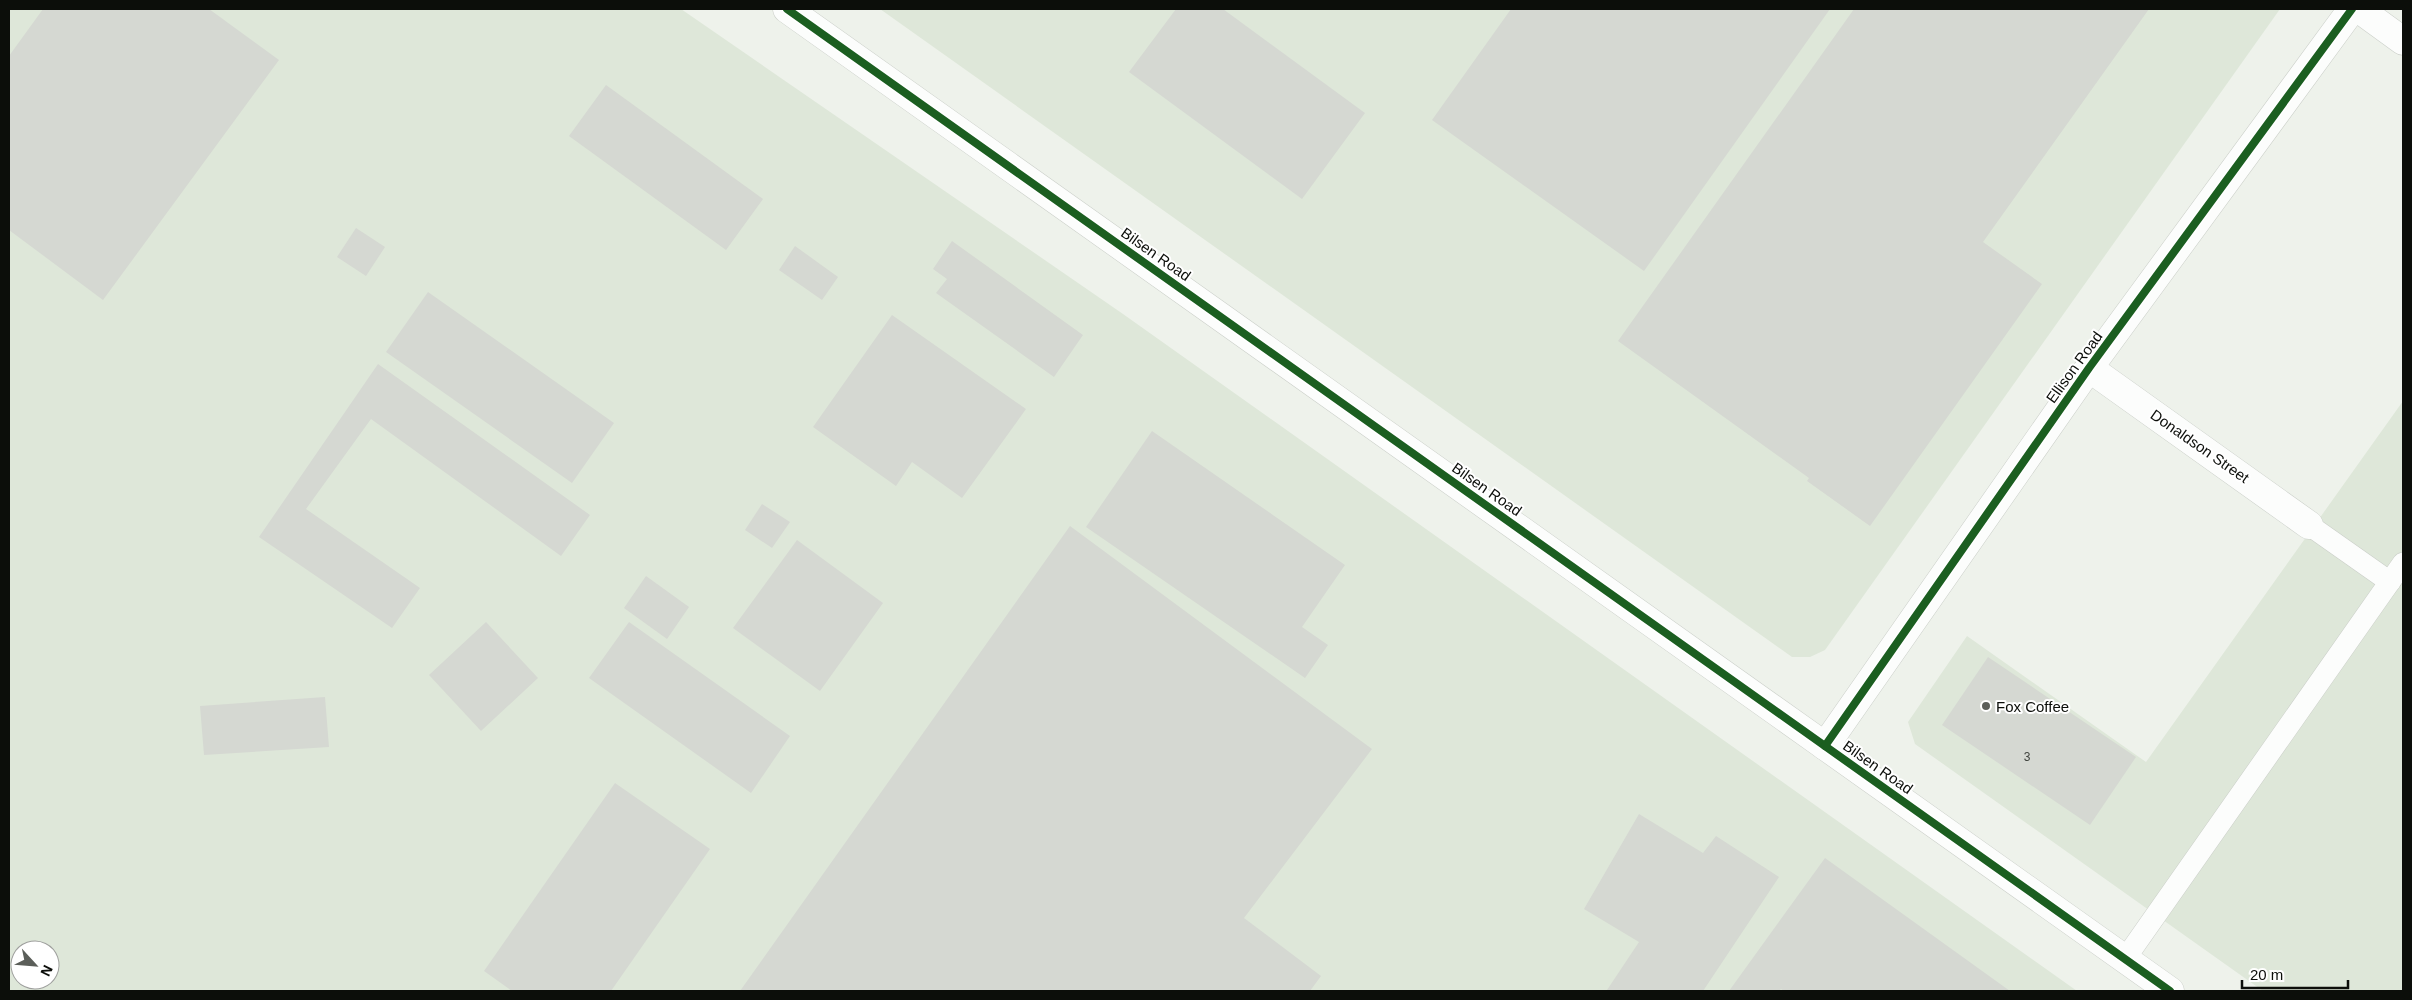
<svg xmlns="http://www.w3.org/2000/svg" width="2412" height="1000" font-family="Helvetica,sans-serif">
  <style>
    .built { fill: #dee7d9; fill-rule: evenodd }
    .building { fill: #d5d8d2 }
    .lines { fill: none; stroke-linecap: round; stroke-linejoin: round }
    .service-casing { stroke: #cbcfc9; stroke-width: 22 }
    .minor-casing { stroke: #cbcfc9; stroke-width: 29 }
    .tertiary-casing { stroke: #cbcfc9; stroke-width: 29 }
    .service { stroke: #fcfdfc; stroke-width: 21 }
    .minor { stroke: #fcfdfc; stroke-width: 28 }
    .tertiary { stroke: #fcfdfc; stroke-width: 28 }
    .cycleway-casing { stroke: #fff; stroke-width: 11 }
    .cycleway { stroke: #1b5e20; stroke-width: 8 }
    .poi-dot { fill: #5b5e59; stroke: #fff; stroke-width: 2 }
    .labels { text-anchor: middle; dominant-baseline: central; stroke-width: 4; stroke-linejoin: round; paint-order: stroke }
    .number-label { font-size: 12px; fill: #3f423d }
    .street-label { font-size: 15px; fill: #0c0e0a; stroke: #fff }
    .poi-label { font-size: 15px; fill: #0c0e0a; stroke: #fff; text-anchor: start }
  </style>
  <rect width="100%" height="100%" fill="#eef2eb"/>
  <g class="built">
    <path d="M9 9H681L1123 314 2077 991H9ZM20 950H50V980H20Z"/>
    <path d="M880 9H2280L1825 650 1810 657H1792Z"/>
    <path d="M2403 401V991H2263L1915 744 1908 722 1967 636 2146 762Z"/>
  </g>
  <g class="building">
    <path d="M43 9H209L279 60 103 300 9 230V56Z"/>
    <path d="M1176 9H1223L1365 113 1302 199 1129 72Z"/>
    <path d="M1511 9H1830L1644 271 1432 120Z"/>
    <path d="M1854 9H2149L1983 242 2042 284 1870 526 1807 481 1809 478 1618 341Z"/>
    <path d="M606 85 763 199 726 250 569 136Z"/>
    <path d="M356 228 385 247 366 276 337 257Z"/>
    <path d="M952 241 1083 335 1054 377 936 293 947 279 933 269Z"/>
    <path d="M795 246 838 277 822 300 779 270Z"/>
    <path d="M428 292 614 423 572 483 386 352Z"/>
    <path d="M892 315 1026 409 962 498 912 462 896 486 813 427Z"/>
    <path d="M378 364 590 515 561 556 371 419 306 509 420 588 392 628 259 537Z"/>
    <path d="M1152 431 1345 565 1302 627 1328 645 1305 678 1086 527Z"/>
    <path d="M762 504 790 522 772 548 745 530Z"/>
    <path d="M1070 526 1372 749 1244 918 1321 976 1310 991H740Z"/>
    <path d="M797 540 883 603 820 691 733 628Z"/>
    <path d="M646 576 689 607 667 639 624 608Z"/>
    <path d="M486 622 538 678 481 731 429 675Z"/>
    <path d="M629 622 790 736 751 793 589 678Z"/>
    <path d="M1988 657 2136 757 2090 825 1942 725Z"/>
    <path d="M325 697 329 747 204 755 200 706Z"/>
    <path d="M615 783 710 849 611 991H512L484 971Z"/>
    <path d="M1639 814 1703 853 1716 836 1779 877 1703 991 1607 990 1639 942 1584 909Z"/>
    <path d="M1825 858 2010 991H1784L1781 989 1779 991H1729Z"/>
  </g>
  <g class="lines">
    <g class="service-casing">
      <g id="service">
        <path d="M2309 525 2390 582"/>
        <path d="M2125 959 2403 563"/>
      </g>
    </g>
    <g class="minor-casing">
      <g id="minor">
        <path d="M787 9 1825 746"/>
        <path d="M2359 9 2403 41"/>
        <path d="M2089 368 2309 525"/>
      </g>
    </g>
    <g class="tertiary-casing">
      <path id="tertiary" d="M2170 991 1825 746 2089 368 2352 9"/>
    </g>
    <use href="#service" class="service"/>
    <use href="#minor" class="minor"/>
    <use href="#tertiary" class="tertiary"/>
    <g class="cycleway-casing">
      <g id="cycleway">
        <path d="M787 9 2170 991"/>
        <path d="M1825 746 2089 368 2352 9"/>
      </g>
    </g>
    <use href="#cycleway" class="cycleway"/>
  </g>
  <circle class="poi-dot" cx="1986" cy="706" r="5"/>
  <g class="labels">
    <g class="number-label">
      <text x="2027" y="757">3</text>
    </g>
    <g class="street-label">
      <text transform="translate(1156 254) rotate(35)">Bilsen Road</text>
      <text transform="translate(2074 367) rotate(-54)">Ellison Road</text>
      <text transform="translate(2200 446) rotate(35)">Donaldson Street</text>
      <text transform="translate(1487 489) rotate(35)">Bilsen Road</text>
      <text transform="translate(1878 767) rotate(35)">Bilsen Road</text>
    </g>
    <g class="poi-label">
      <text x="1996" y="706">Fox Coffee</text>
    </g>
  </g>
  <rect width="2412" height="1000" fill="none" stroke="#0c0e0a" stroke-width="20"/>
  <g transform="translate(35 965) rotate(116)"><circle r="24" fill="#ffffff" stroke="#9e9f9d"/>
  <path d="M0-4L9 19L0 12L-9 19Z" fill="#5b5e59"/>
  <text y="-8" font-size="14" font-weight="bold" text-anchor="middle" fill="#0c0e0a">N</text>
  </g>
  <path d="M2242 980v8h106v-8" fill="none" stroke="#0c0e0a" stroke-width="2.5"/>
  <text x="2250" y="980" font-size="15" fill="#0c0e0a" stroke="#ffffff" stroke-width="4" paint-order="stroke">20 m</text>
</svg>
